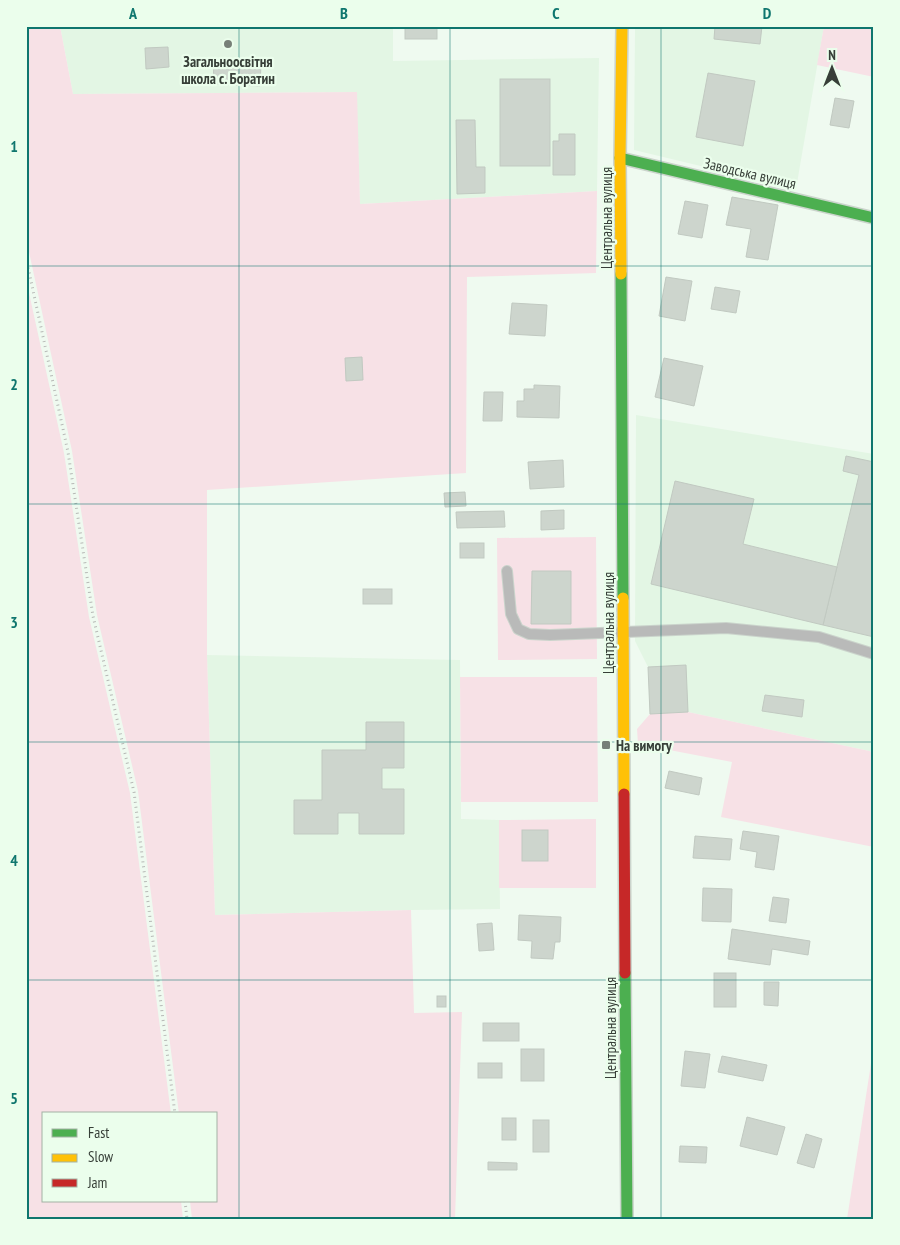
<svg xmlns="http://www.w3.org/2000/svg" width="900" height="1245" font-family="'PT Sans Narrow',sans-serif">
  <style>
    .built { fill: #e3f6e4 }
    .green { fill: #f7e1e6 }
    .building { fill: #cdd5cd; stroke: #c1c9c1 }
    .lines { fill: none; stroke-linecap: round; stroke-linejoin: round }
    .lane-casing { stroke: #cbd4cc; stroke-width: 12 }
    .fast-casing { stroke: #cbd4cc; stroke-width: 14 }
    .slow-casing { stroke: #cbd4cc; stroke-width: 14 }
    .jam-casing { stroke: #cbd4cc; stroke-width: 14 }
    .path { stroke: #b7b9b6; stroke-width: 3; stroke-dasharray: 1 4; stroke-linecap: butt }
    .lane { stroke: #b9bab9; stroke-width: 10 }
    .fast { stroke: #4caf50; stroke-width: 11 }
    .slow { stroke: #ffc107; stroke-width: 11 }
    .jam { stroke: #c62828; stroke-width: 11 }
    .grid { fill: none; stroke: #0f766e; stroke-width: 1; stroke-opacity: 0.55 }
    .poi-dot { fill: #778078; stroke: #ebfeec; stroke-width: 2 }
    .labels { text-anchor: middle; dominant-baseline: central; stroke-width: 4.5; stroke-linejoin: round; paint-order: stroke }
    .poi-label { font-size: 15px; font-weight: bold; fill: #373f38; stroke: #ebfeec }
    .street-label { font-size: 15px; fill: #373f38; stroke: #ebfeec }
    .neatline { fill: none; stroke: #0f766e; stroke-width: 2 }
    .grid-label { font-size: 16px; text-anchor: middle; font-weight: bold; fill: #0f766e }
  </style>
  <rect width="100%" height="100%" fill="#effaf0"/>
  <g class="built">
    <path d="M60 26H393V61L599 58 597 191 360 204 356 92 73 94Z"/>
    <path d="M635 26H824L796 189 634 150Z"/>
    <path d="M636 415 874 454V752L688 712 650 714 648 667 635 641Z"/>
    <path d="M207 655 460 660 461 819 499 820 500 909 411 910 215 915Z"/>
  </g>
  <g class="green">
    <path d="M26 26H60L73 94 357 92 360 204 597 191 596 273 467 277 466 473 207 490V655L215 915 411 910 414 1013 462 1012 455 1219H192L190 1201H216V1114H179L138 791 97 615 72 451 26 238Z"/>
    <path d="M824 26H874V77L817 65Z"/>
    <path d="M26 279 64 453 89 617 130 793 171 1114H44V1201H181L183 1219H26Z"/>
    <path d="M596 537 597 659 498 660 497 538Z"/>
    <path d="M460 677H597L598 802H461Z"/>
    <path d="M688 712 874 752V847L721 817 732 762 638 744 637 729 650 714Z"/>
    <path d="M596 819V888H499V820Z"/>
    <path d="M874 1044V1219H847Z"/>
  </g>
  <g class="building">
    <rect x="405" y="26" width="32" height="13"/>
    <path d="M715 26H762L760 44 714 39Z"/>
    <path d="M168 47 169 67 146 69 145 48Z"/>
    <path d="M214 62 261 64 260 86 213 84Z"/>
    <path d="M708 73 755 81 743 146 696 137Z"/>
    <rect x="500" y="79" width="50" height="87"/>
    <path d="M835 98 854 101 849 128 830 125Z"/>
    <path d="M456 120H475L476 167H485V193L457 194Z"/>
    <path d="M559 134H575V175H553V141H559Z"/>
    <path d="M732 197 778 205 768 260 746 257 751 229 726 225Z"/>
    <path d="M685 201 708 205 702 238 678 234Z"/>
    <path d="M666 277 692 281 685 321 659 316Z"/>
    <path d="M715 287 740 291 736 313 711 309Z"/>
    <path d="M512 303 547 305 545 336 509 334Z"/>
    <path d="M362 357 363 380 346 381 345 358Z"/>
    <path d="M664 358 703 366 694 406 655 397Z"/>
    <path d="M534 385 560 386 559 418 517 417V401H524V389H534Z"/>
    <path d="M484 392H503L502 421H483Z"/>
    <path d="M846 456 874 462V637L823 625 859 475 843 471Z"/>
    <path d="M563 460 564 487 530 489 528 462Z"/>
    <path d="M675 481 754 499 743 544 837 567 823 625 651 584Z"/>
    <path d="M465 492 466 506 445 507 444 493Z"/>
    <path d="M564 510V529L541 530V511Z"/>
    <path d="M504 511 505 527 457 528 456 512Z"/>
    <rect x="460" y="543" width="24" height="15"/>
    <path d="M532 571H571V624H531Z"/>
    <rect x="363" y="589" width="29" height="15"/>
    <path d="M686 665 688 712 650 714 648 667Z"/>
    <path d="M765 695 804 700 802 717 762 711Z"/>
    <path d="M366 722H404V768H382V789H404V834H359V813H338V834H294V800H322V750H366Z"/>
    <path d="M669 771 702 778 699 795 665 788Z"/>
    <rect x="522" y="830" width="26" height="31"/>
    <path d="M743 831 779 836 774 870 755 867 757 852 740 849Z"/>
    <path d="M695 836 732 839 730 860 693 858Z"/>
    <path d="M703 888 732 889 731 922 702 921Z"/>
    <path d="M773 897 789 899 786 923 769 921Z"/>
    <path d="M519 915 561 917 560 942H555L553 959 531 958 532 941 518 940Z"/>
    <path d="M492 923 494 950 479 951 477 924Z"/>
    <path d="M732 929 810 941 808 955 772 949 770 965 728 959Z"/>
    <rect x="714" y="973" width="22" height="34"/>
    <path d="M764 982H779L778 1006 764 1005Z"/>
    <rect x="437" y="996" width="9" height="11"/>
    <rect x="483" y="1023" width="36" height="18"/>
    <rect x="521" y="1049" width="23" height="32"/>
    <path d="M685 1051 710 1054 705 1088 681 1086Z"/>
    <path d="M722 1056 767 1065 763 1081 718 1072Z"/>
    <rect x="478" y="1063" width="24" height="15"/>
    <path d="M747 1117 785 1127 777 1155 740 1146Z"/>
    <rect x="502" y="1118" width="14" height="22"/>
    <rect x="533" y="1120" width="16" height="32"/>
    <path d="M806 1134 822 1139 814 1168 797 1163Z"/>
    <path d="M680 1146 707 1147 706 1163 679 1162Z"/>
    <path d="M488 1162 517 1163V1170H488Z"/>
  </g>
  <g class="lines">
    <g class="lane-casing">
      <path id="lane" d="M507 571 511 614 518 629 529 634 550 635 726 628 819 637 874 654"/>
    </g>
    <g class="fast-casing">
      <g id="fast">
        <path d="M620 158 874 218"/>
        <path d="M621 274 623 598"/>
        <path d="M625 973 627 1219"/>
      </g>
    </g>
    <g class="slow-casing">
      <g id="slow">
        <path d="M621 274 620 158 622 26"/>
        <path d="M623 598 624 794"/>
      </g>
    </g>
    <g class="jam-casing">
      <path id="jam" d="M624 794 625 973"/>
    </g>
    <g class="path">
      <path d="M26 258 68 452 93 616 134 792 175 1114"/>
      <path d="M185 1201 187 1219"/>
    </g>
    <use href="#lane" class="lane"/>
    <use href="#fast" class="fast"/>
    <use href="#slow" class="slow"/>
    <use href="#jam" class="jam"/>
  </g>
  <path class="grid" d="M239 26V1219M450 26V1219M661 26V1219M26 266H874M26 504H874M26 742H874M26 980H874"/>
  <g class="poi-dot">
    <circle cx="228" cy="44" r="5"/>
    <rect x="601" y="740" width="10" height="10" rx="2.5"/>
  </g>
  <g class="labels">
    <g class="poi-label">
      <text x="228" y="61">Загальноосвітня<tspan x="228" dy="17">школа с. Боратин</tspan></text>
      <text x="616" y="745" text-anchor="start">На вимогу</text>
    </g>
    <g class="street-label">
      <text transform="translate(750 173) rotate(13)">Заводська вулиця</text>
      <text transform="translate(606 218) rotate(-90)">Центральна вулиця</text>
      <text transform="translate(608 623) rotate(-90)">Центральна вулиця</text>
      <text transform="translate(610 1028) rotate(-90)">Центральна вулиця</text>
    </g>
  </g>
  <rect width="900" height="1245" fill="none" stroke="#ebfeec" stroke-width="55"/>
  <rect x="42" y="1112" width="175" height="90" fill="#ebfeec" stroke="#a3b2a4"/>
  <rect x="52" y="1129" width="25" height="8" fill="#4caf50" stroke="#a3b2a4"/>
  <text x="88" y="1138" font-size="15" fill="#373f38">Fast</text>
  <rect x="52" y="1154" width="25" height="8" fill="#ffc107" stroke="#a3b2a4"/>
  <text x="88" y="1162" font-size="15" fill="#373f38">Slow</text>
  <rect x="52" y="1179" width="25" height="8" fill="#c62828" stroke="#a3b2a4"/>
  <text x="88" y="1188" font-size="15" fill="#373f38">Jam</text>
  <g transform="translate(832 68)" stroke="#ebfeec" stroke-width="4" paint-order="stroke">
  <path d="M0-4L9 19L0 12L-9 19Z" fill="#373f38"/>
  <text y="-8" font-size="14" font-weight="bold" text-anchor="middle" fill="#373f38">N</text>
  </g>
  <rect x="28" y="28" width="844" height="1190" class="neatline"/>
  <g class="grid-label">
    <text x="133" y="19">A</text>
    <text x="344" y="19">B</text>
    <text x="556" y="19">C</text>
    <text x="767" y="19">D</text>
    <text x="14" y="152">1</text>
    <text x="14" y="390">2</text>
    <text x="14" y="628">3</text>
    <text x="14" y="866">4</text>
    <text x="14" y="1104">5</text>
  </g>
</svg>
